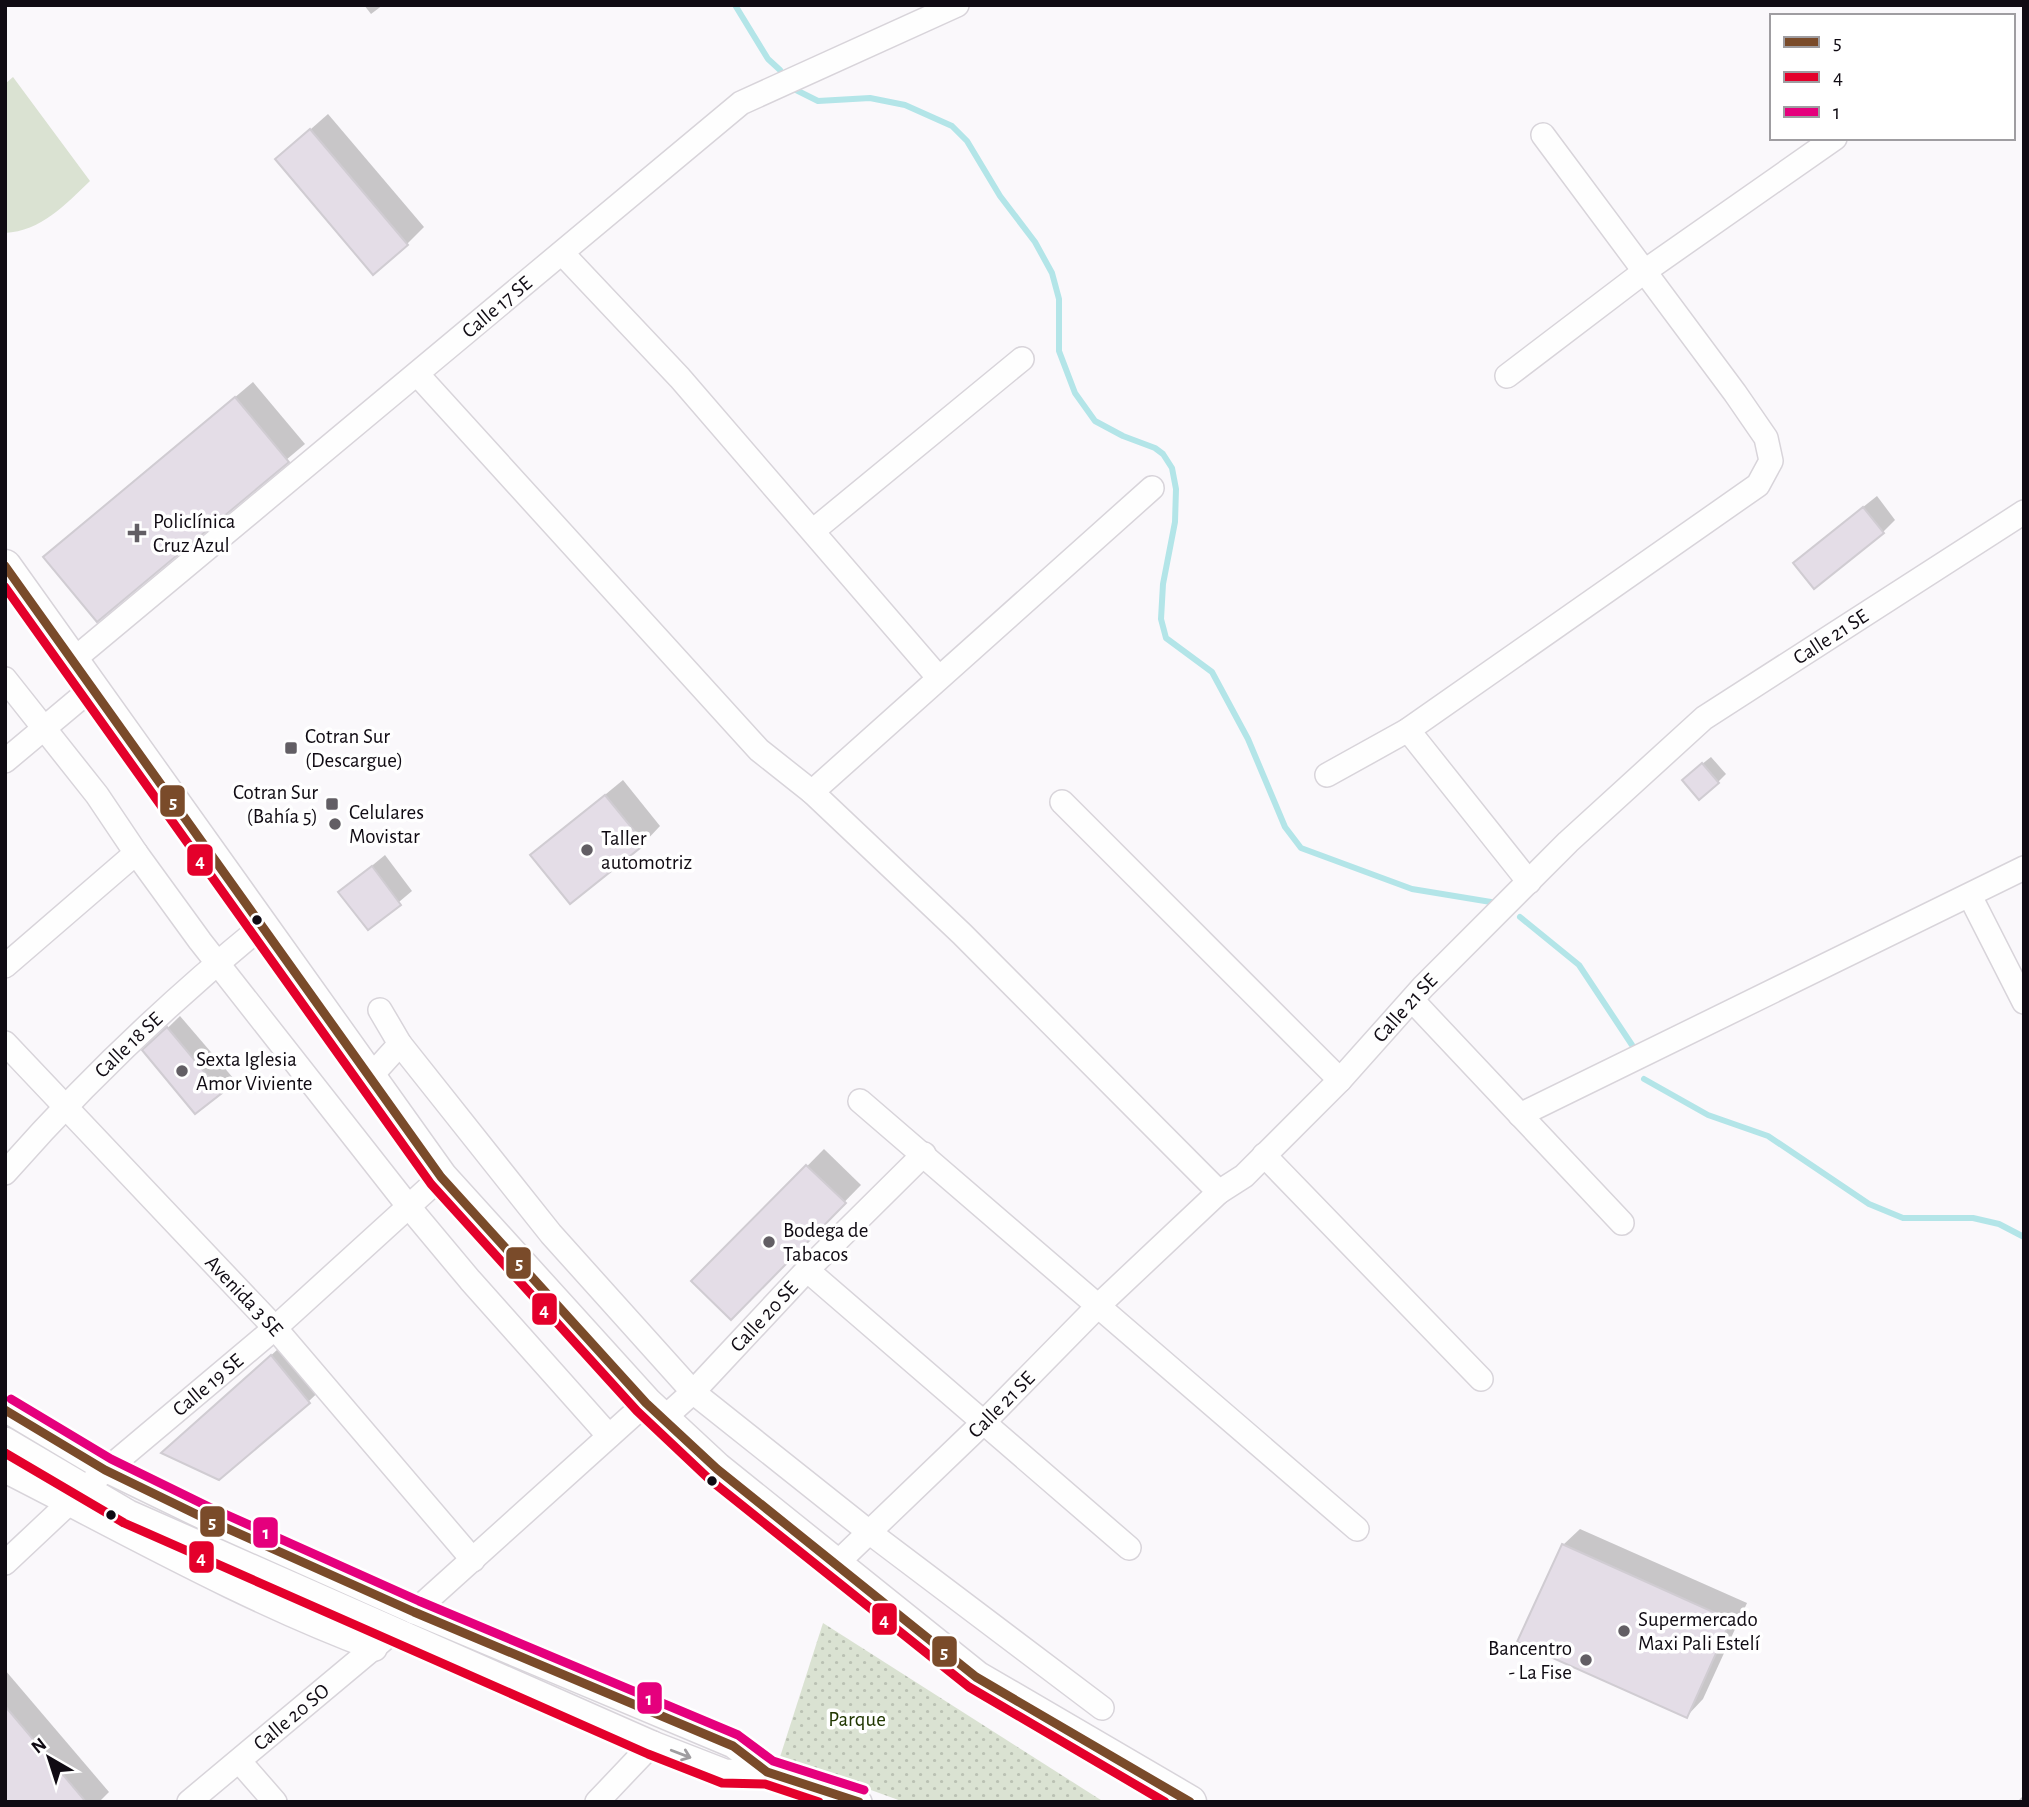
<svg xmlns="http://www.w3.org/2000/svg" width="2029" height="1807" font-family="'Alegreya Sans',sans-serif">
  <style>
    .park { fill: url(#park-dots) }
    .pitch { fill: #dae2d2 }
    .shadow { fill: #0003 }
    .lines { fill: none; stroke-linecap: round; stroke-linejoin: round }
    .stream { stroke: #b3e5e8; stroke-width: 6 }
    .building { fill: #e4dde7; stroke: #d0ccd2; stroke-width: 2 }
    .minor-casing { stroke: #d8d4da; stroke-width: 26 }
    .highway-casing { stroke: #d8d4da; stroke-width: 35 }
    .minor { stroke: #fefefe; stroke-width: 23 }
    .highway { stroke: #fefefe; stroke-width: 32 }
    .bus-1-casing { stroke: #fff; stroke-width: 14 }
    .bus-2-casing { stroke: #fff; stroke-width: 14 }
    .bus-3-casing { stroke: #fff; stroke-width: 14 }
    .bus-1 { stroke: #7a4b2a; stroke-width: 9 }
    .bus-2 { stroke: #e4002b; stroke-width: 9 }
    .bus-3 { stroke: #e5007d; stroke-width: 9 }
    .oneway { stroke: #9f9da0 }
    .poi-dot { fill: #625e64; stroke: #fff; stroke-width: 2.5 }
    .bus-dot { fill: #100b13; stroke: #fff; stroke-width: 2.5 }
    .labels { text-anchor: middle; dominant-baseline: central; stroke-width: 7; stroke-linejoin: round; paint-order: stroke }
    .street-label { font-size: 21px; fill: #100b13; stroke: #fff }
    .poi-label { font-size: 21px; fill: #100b13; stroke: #fff; text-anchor: start }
    .park-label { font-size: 21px; fill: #203600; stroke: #fff }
    .line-badge { stroke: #fff; stroke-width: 2.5 }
    .badge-label { font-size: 19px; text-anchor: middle; font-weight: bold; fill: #fff }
  </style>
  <defs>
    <pattern id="park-dots" width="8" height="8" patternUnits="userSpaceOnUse" patternTransform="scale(1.75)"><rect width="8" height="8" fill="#dae2d2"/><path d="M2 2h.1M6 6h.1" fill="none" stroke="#bac1b3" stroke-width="1.8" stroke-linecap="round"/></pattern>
  </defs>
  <rect width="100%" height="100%" fill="#faf8fb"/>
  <path class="park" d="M823 1623 1104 1802H904L780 1757Z"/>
  <path class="pitch" d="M13 77 90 181C65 205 41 231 5 233V84Z"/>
  <g class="shadow">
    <path d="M364 5H383L371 14Z"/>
    <path d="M328 114 424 227 407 244 277 159Z"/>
    <path d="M253 382 305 444 98 619 46 557Z"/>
    <path d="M1877 496 1895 520 1883 532 1808 551Z"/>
    <path d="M1711 757 1726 774 1718 782 1692 772Z"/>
    <path d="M623 780 660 826 644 843 532 855Z"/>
    <path d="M385 855 412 891 368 928 340 892Z"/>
    <path d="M180 1016 234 1079 195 1112 144 1051Z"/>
    <path d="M824 1149 861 1185 731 1318 694 1281Z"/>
    <path d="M288 1340 326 1385 309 1401 219 1478 164 1452Z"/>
    <path d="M1580 1529 1747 1603 1703 1699 1687 1716 1563 1545Z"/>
    <path d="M5 1670 109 1792 99 1802H5Z"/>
    <path d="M2024 1795V1802H2017Z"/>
  </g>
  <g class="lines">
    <g class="stream">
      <path d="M735 5 768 59 780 70"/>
      <path d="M796 90 818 101 870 98 905 105 952 126 967 141 1000 196 1035 242 1052 273 1059 299V351L1075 393 1095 421 1123 436 1155 448 1163 454 1172 468 1176 489 1175 522 1163 584 1161 619 1166 638 1212 672 1248 739 1285 827 1301 848 1412 889 1497 903"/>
      <path d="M1520 917 1579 965 1632 1045"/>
      <path d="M1644 1079 1708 1115 1768 1136 1869 1204 1903 1218H1973L1999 1224 2024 1237"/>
    </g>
  </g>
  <g class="building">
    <path d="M310 129 408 245 373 275 275 159Z"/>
    <path d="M235 397 289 462 97 622 43 557Z"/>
    <path d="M1863 507 1884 533 1814 589 1793 563Z"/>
    <path d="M1702 763 1719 783 1699 800 1682 780Z"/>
    <path d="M605 795 645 844 570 904 530 855Z"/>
    <path d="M372 866 401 905 368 930 338 892Z"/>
    <path d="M167 1027 222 1093 195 1114 142 1050Z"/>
    <path d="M806 1165 846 1203 731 1320 691 1281Z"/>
    <path d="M271 1355 310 1403 219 1480 161 1453Z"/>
    <path d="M1562 1544 1731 1620 1687 1718 1517 1642Z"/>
    <path d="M5 1706 86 1802H5Z"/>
  </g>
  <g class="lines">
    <g class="minor-casing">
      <g id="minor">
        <path d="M562 253 680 378 938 677"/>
        <path d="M418 375 759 750 812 792 962 934 1219 1192"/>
        <path d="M1507 376 1645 271 1835 138"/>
        <path d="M814 530 1022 359"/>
        <path id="s1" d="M72 661 741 103 957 5"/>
        <path d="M5 679 97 795 136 853 5 966"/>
        <path d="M1408 730 1529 882"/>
        <path d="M5 761 91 689"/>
        <path d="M1327 775 1408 730 1758 485 1771 461 1766 438 1735 393 1543 135"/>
        <path d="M812 792 1152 488"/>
        <path d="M1062 802 1340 1080"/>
        <path d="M136 853 200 941 409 1207 470 1280 609 1436"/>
        <path d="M1970 896 2024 1002"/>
        <path d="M1412 1000 1622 1223"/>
        <path d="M380 1010 400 1044 551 1234 693 1392 869 1532 1102 1708"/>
        <path id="s2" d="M5 1043 275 1328 473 1560"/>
        <path d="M370 1077 400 1044"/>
        <path d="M860 1101 1357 1529"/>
        <path d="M1520 1115 2024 868"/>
        <path d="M1264 1155 1481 1379"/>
        <path id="s3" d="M5 1173C83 1084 169 1002 261 927"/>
        <path d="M807 1270 1129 1548"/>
        <path d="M5 1410 105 1470 204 1518 414 1612 733 1746 767 1772"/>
        <path id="s4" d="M663 1419 693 1392 807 1270 924 1154"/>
        <path d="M5 1439 129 1512 653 1743 725 1771 767 1772 860 1802"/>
        <path d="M5 1471C127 1533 246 1601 375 1649"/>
        <path id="s5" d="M5 1563 86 1487 275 1328 441 1177"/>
        <path id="s6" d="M835 1565 985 1421 1099 1305 1219 1192 1244 1176 1340 1080 1423 987 1568 842 1704 718 2024 512"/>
        <path d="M414 1612 646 1403"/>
        <path d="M240 1762 275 1802"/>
        <path id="s7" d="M189 1802 383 1640"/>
        <path d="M597 1802 653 1743"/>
      </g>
    </g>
    <g class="highway-casing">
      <path id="highway" d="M5 566 441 1177 646 1403 717 1469 976 1677 1190 1802"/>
    </g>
    <use href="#minor" class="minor"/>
    <use href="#highway" class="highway"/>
    <g class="bus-1-casing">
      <g id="bus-1">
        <path d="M5 566 441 1177 646 1403 717 1469 976 1677 1190 1802"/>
        <path d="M5 1410 105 1470 204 1518 414 1612 733 1746 767 1772 859 1802"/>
      </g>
    </g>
    <g class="bus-2-casing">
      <g id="bus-2">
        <path d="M5 587 431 1184 637 1411 709 1479 969 1687 1165 1802"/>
        <path d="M5 1453 124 1523 648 1754 722 1783 765 1784 819 1802"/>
      </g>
    </g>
    <g class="bus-3-casing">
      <path id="bus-3" d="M11 1399 111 1459 209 1507 419 1601 738 1735 773 1761 864 1790"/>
    </g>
    <use href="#bus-1" class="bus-1"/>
    <use href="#bus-2" class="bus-2"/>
    <use href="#bus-3" class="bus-3"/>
  </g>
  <defs><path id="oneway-shaft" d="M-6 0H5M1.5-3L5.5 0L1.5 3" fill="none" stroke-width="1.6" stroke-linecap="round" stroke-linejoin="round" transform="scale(1.75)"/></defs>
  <use class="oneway" href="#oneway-shaft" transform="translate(681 1754) rotate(21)"/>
  <g class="poi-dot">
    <path d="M133.5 522.5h7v7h7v7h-7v7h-7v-7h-7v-7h7z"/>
    <rect x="284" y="741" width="14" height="14" rx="3.5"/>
    <rect x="325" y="797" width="14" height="14" rx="3.5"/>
    <circle cx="335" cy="824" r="7"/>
    <circle cx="587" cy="850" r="7"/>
    <circle cx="182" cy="1071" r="7"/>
    <circle cx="769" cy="1242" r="7"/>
    <circle cx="1624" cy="1631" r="7"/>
    <circle cx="1586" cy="1660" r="7"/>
  </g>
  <g class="bus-dot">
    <circle cx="257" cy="920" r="6"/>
    <circle cx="712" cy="1481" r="6"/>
    <circle cx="111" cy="1515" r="6"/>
  </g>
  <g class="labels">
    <g class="street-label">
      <text stroke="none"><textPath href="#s1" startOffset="553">Calle 17 SE</textPath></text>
      <text stroke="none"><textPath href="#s6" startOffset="1365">Calle 21 SE</textPath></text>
      <text stroke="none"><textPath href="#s6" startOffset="798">Calle 21 SE</textPath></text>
      <text stroke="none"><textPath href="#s3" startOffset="178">Calle 18 SE</textPath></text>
      <text stroke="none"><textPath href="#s2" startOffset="348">Avenida 3 SE</textPath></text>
      <text stroke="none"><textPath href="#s4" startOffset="144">Calle 20 SE</textPath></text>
      <text stroke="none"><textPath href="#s5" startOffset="270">Calle 19 SE</textPath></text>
      <text stroke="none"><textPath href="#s6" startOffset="231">Calle 21 SE</textPath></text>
      <text stroke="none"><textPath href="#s7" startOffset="133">Calle 20 SO</textPath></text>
    </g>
    <g class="poi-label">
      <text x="153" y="521">Policlínica<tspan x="153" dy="24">Cruz Azul</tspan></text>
      <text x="305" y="736">Cotran Sur<tspan x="305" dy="24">(Descargue)</tspan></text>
      <text x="318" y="792" text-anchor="end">Cotran Sur<tspan x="318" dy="24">(Bahía 5)</tspan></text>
      <text x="349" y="812">Celulares<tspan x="349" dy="24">Movistar</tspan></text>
      <text x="601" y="838">Taller<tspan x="601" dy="24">automotriz</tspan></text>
      <text x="196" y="1059">Sexta Iglesia<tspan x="196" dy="24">Amor Viviente</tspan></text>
      <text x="783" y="1230">Bodega de<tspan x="783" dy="24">Tabacos</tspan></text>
      <text x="1638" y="1619">Supermercado<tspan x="1638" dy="24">Maxi Pali Estelí</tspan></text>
      <text x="1572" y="1648" text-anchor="end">Bancentro<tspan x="1572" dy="24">- La Fise</tspan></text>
    </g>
    <g class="park-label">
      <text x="857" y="1719">Parque</text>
    </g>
  </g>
  <g class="line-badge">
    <rect x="159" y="784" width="27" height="34" rx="7" fill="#7a4b2a"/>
    <rect x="186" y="843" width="28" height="34" rx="7" fill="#e4002b"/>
    <rect x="505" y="1246" width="27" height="34" rx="7" fill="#7a4b2a"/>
    <rect x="531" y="1292" width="27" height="34" rx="7" fill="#e4002b"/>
    <rect x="199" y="1505" width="27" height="33" rx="7" fill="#7a4b2a"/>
    <rect x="252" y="1516" width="27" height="33" rx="7" fill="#e5007d"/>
    <rect x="188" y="1540" width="27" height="34" rx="7" fill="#e4002b"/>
    <rect x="871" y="1602" width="27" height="34" rx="7" fill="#e4002b"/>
    <rect x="931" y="1635" width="27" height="33" rx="7" fill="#7a4b2a"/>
    <rect x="636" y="1681" width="27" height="34" rx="7" fill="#e5007d"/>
  </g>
  <g class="badge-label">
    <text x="173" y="808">5</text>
    <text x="200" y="867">4</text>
    <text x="519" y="1269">5</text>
    <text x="544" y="1316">4</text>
    <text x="212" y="1528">5</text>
    <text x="266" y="1539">1</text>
    <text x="201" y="1564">4</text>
    <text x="884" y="1626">4</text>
    <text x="944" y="1658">5</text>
    <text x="649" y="1705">1</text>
  </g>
  <rect width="2029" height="1807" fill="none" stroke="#100b13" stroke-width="14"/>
  <rect x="1770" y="14" width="245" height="126" fill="#ffffff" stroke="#9f9da1" stroke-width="2"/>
  <rect x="1784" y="37" width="35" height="10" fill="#7a4b2a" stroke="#9f9da1" stroke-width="2"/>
  <text x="1833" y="49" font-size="21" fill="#100b13">5</text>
  <rect x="1784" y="72" width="35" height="10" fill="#e4002b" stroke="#9f9da1" stroke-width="2"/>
  <text x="1833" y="84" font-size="21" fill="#100b13">4</text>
  <rect x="1784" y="107" width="35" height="10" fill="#e5007d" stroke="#9f9da1" stroke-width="2"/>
  <text x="1833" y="119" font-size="21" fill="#100b13">1</text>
  <g transform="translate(49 1758) rotate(321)" stroke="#ffffff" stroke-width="5" paint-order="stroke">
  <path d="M0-5L12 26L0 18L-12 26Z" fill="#100b13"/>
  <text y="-10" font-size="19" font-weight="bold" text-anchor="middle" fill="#100b13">N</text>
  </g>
</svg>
